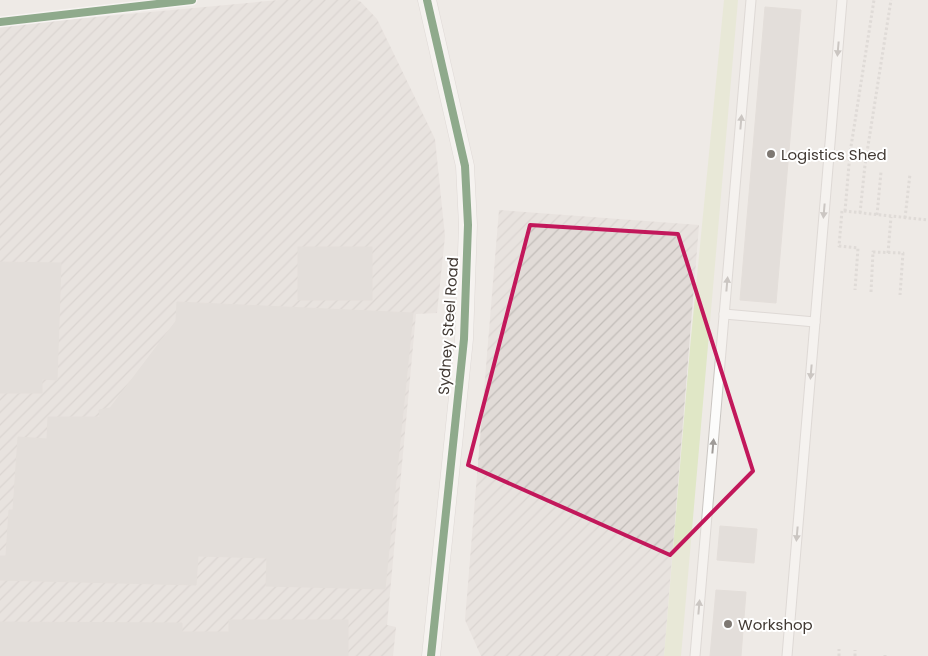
<svg xmlns="http://www.w3.org/2000/svg" width="928" height="656" font-family="Poppins,sans-serif">
  <style>
    .industrial { fill: url(#industrial-furrows) }
    .green { fill: #e0e7c6 }
    .building { fill: #d6d1cd; stroke: #d6d1cc }
    .lines { fill: none; stroke-linecap: round; stroke-linejoin: round }
    .lane-casing { stroke: #cac6c2; stroke-width: 11 }
    .street-casing { stroke: #cac6c2; stroke-width: 19 }
    .path { stroke: #ccc9c6; stroke-width: 3; stroke-dasharray: 2.5 2.5; stroke-linecap: butt }
    .lane { stroke: #fcfcfb; stroke-width: 9 }
    .street { stroke: #fcfcfb; stroke-width: 18 }
    .cycleway-casing { stroke: #fff; stroke-width: 11 }
    .cycleway { stroke: #1b5e20; stroke-width: 8 }
    .oneway { fill: #9f9b98 }
    .marked { fill: none; stroke: #c2185b; stroke-width: 4; stroke-linejoin: round }
    .poi-dot { fill: #7e7872; stroke: #fff; stroke-width: 2 }
    .labels { text-anchor: middle; dominant-baseline: central; stroke-width: 4; stroke-linejoin: round; paint-order: stroke }
    .poi-label { font-size: 15px; fill: #423a34; stroke: #fff; text-anchor: start }
    .street-label { font-size: 15px; fill: #423a34; stroke: #fff }
  </style>
  <defs>
    <pattern id="industrial-furrows" width="10" height="10" patternUnits="userSpaceOnUse" patternTransform="scale(1.25)"><rect width="10" height="10" fill="#e1dbd7"/><path d="M-1 1l2-2M0 10L10 0M9 11l2-2" fill="none" stroke="#c2bdb9"/></pattern>
  </defs>
  <rect width="100%" height="100%" fill="#eeeae6"/>
  <g class="industrial">
    <path d="M279 0H357L361 2 377 19 435 139 445 236 437 313 416 314 387 625 396 627 393 656H0V26Z"/>
    <path d="M499 210 699 225 664 656H481L465 620Z"/>
  </g>
  <path class="green" d="M724 0H738L681 656H664L690 348Z"/>
  <g class="building">
    <path d="M765 7 801 10 776 303 740 300Z"/>
    <rect x="298" y="247" width="74" height="53"/>
    <path d="M0 262 61 263 57 380 42 379V393H0Z"/>
    <path d="M177 302 413 313 385 589 266 586 267 558 198 556 196 585 0 580V556H6L9 510H13L18 437 47 439 48 417H100L99 410 110 408 176 321Z"/>
    <path d="M720 526 757 529 754 563 717 560Z"/>
    <path d="M716 590 746 592 741 656H710Z"/>
    <rect x="229" y="620" width="119" height="36"/>
    <path d="M0 622 182 623V656H0Z"/>
    <rect x="182" y="632" width="47" height="24"/>
  </g>
  <g class="lines">
    <g class="lane-casing">
      <g id="lane">
        <path d="M724 314 815 322"/>
        <path d="M695 656 751 0"/>
        <path d="M787 656 842 0"/>
      </g>
    </g>
    <g class="street-casing">
      <path id="street" d="M427 0 465 166 468 225 464 339 431 656"/>
    </g>
    <g class="path">
      <path d="M842 211 839 246 858 248 855 290"/>
      <path d="M844 211 928 220"/>
      <path d="M845 211 850 153 874 0"/>
      <path d="M860 213 865 165 891 0"/>
      <path d="M877 215 881 172"/>
      <path d="M905 218 910 174"/>
      <path d="M888 253 891 217"/>
      <path d="M871 292 873 252 903 253 900 295"/>
      <path d="M839 656V649"/>
      <path d="M855 656V650"/>
      <path d="M885 656V655"/>
    </g>
    <use href="#lane" class="lane"/>
    <use href="#street" class="street"/>
    <g class="cycleway-casing">
      <g id="cycleway">
        <path d="M427 0 465 166 468 225 464 339 431 656"/>
        <path d="M0 22 192 0"/>
      </g>
    </g>
    <use href="#cycleway" class="cycleway"/>
  </g>
  <defs><path id="oneway-solid" d="M-6-.8H1V-3.2L6.5 0L1 3.2V.8H-6Z" transform="scale(1.25)"/></defs>
  <g class="oneway">
    <use href="#oneway-solid" transform="translate(838 49) rotate(95)"/>
    <use href="#oneway-solid" transform="translate(741 122) rotate(-85)"/>
    <use href="#oneway-solid" transform="translate(824 211) rotate(95)"/>
    <use href="#oneway-solid" transform="translate(727 284) rotate(-85)"/>
    <use href="#oneway-solid" transform="translate(811 372) rotate(95)"/>
    <use href="#oneway-solid" transform="translate(713 446) rotate(-85)"/>
    <use href="#oneway-solid" transform="translate(797 534) rotate(95)"/>
    <use href="#oneway-solid" transform="translate(699 607) rotate(-85)"/>
  </g>
  <path d="M0 0H928V656H0ZM530 225 678 234 753 471 670 555 468 465Z" fill="#eeeae6" fill-opacity=".55" fill-rule="evenodd"/>
  <path class="marked" d="M530 225 678 234 753 471 670 555 468 465Z"/>
  <g class="poi-dot">
    <circle cx="771" cy="154" r="5"/>
    <circle cx="728" cy="624" r="5"/>
  </g>
  <g class="labels">
    <g class="poi-label">
      <text x="781" y="154">Logistics Shed</text>
      <text x="738" y="624">Workshop</text>
    </g>
    <g class="street-label">
      <text transform="translate(448 326) rotate(-86)">Sydney Steel Road</text>
    </g>
  </g>
</svg>
